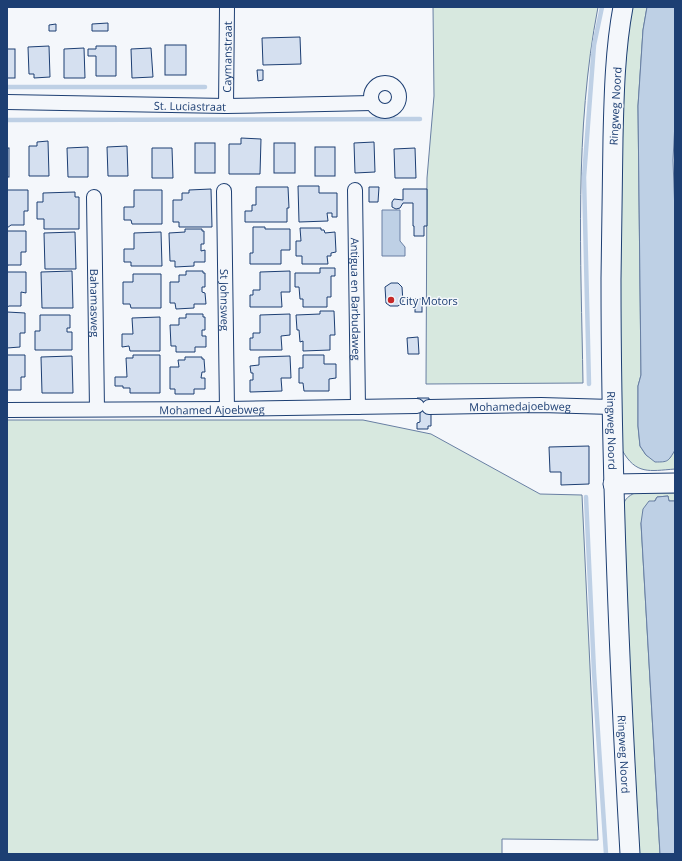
<svg xmlns="http://www.w3.org/2000/svg" width="682" height="861" font-family="'Open Sans',sans-serif">
  <style>
    .green { fill: #d7e8df; stroke: #687fa3 }
    .water { fill: #bed0e5; stroke: #687fa3 }
    .lines { fill: none; stroke-linecap: round; stroke-linejoin: round }
    .stream { stroke: #bed0e5; stroke-width: 4.5 }
    .building { fill: #d5e0f0; stroke: #1d3f73 }
    .street-casing { stroke: #1d3f73; stroke-width: 16 }
    .secondary-casing { stroke: #1d3f73; stroke-width: 21 }
    .street { stroke: #f4f7fb; stroke-width: 14 }
    .secondary { stroke: #f4f7fb; stroke-width: 19 }
    .poi-dot { fill: #c62828; stroke: #f4f7fb; stroke-width: 1.5 }
    .labels { text-anchor: middle; dominant-baseline: central; stroke-width: 3; stroke-linejoin: round; paint-order: stroke }
    .street-label { font-size: 11px; fill: #1d3f73; stroke: #f4f7fb }
    .poi-label { font-size: 11px; fill: #1d3f73; stroke: #f4f7fb; text-anchor: start }
  </style>
  <rect width="100%" height="100%" fill="#f4f7fb"/>
  <g class="green">
    <path d="M433 7H598C574 131 581 258 583 383L426 384 427 178 434 96Z"/>
    <path d="M631 7H647L643 30 638 106 641 375 638 386V426L640 446 646 455 653 459H669L675 450V469C649 471 636 475 622 450L619 253 621 107Z"/>
    <path d="M7 420H363L431 434 540 494 582 495 598 840 502 839V854H7Z"/>
    <path d="M637 492 675 493V501H669L668 496 657 497 641 523 660 854H639L622 517C623 503 623 498 637 492Z"/>
  </g>
  <g class="water">
    <path d="M647 7H675V122L673 160 675 214V450C668 462 668 462 655 462L646 455 640 446 638 426V386L641 375 638 106 643 30Z"/>
    <path d="M382 210H400V241L405 247V256H382Z"/>
    <path d="M668 496 669 501H675V854H660L641 523 643 509 649 501H655L657 497Z"/>
  </g>
  <g class="lines">
    <g class="stream">
      <path d="M7 87H205"/>
      <path d="M7 120 420 119"/>
      <path d="M589 384 584 177 594 45 602 7"/>
      <path d="M586 497 594 672 606 854"/>
    </g>
  </g>
  <g class="building">
    <path d="M108 23V31H92V24Z"/>
    <path d="M56 24V31H49V25Z"/>
    <path d="M300 37 301 64 263 65 262 38Z"/>
    <rect x="165" y="45" width="21" height="30"/>
    <path d="M49 46 50 77 34 78V74H29L28 47Z"/>
    <path d="M96 46H116V76H96V56H88V49H96Z"/>
    <path d="M84 48 85 78H64V49Z"/>
    <path d="M151 48 153 77 132 78 131 49Z"/>
    <rect x="7" y="49" width="8" height="29"/>
    <path d="M257 70H263V80L258 81Z"/>
    <path d="M241 138 261 139 260 174H229V144H241Z"/>
    <path d="M48 141 49 176H29V146H37V142Z"/>
    <path d="M374 142 375 172 355 173 354 143Z"/>
    <rect x="195" y="143" width="20" height="30"/>
    <rect x="274" y="143" width="21" height="30"/>
    <path d="M127 146 128 176H108L107 147Z"/>
    <path d="M88 147V177H68L67 148Z"/>
    <rect x="315" y="147" width="20" height="29"/>
    <rect x="7" y="148" width="2" height="29"/>
    <path d="M152 148H172L173 178H152Z"/>
    <path d="M415 148 416 178H395L394 149Z"/>
    <path d="M298 186H319V193H337V217H332V213H327L328 221 299 222Z"/>
    <path d="M256 187H288L289 208H287V222H245V211H252V205H256Z"/>
    <path d="M369 187H379L378 202H369Z"/>
    <path d="M211 189 212 227H179V222H173V200H182V193H189V190Z"/>
    <path d="M403 189H427V226H424V236H414V226H413V203H403L400 208 396 209 392 207V202L394 199 403 200Z"/>
    <path d="M7 190H28V211H24V225H11L7 228Z"/>
    <path d="M134 190H162V224H132L131 220H124V207H134Z"/>
    <path d="M75 192V197H79V229H44V219H37V202H43V193Z"/>
    <path d="M253 227H265V229H290V250H281V264H250V253H253Z"/>
    <path d="M300 228H321V230H324L325 233 335 232 336 252 331 253V256H327L328 264H302V256H296V241H301Z"/>
    <path d="M185 229H202V231H204V244H201V251L205 250V262H194V266L175 267V261H170L169 233 185 232Z"/>
    <path d="M7 231H26V252H21V265H8L7 267Z"/>
    <path d="M75 232 76 269H45L44 233Z"/>
    <path d="M161 232 162 266H131V262H124V249H134V233Z"/>
    <path d="M320 268H335V276H331V297H327V307H303V299H300L299 287H295V273H320Z"/>
    <path d="M72 271 73 308H42L41 272Z"/>
    <path d="M186 271H203V273H205V287H202V292L205 293 206 304H194V308L176 309 175 303H170V282H179V275H186Z"/>
    <path d="M290 271V292H281L282 307H250V295H253V290H260V272Z"/>
    <path d="M7 272H26V293L21 292V306H9L7 307Z"/>
    <path d="M133 274H161V308H131L130 304H123V282H133Z"/>
    <path d="M391 283H398L402 287 403 302 398 306H390L386 303 385 287Z"/>
    <rect x="415" y="299" width="7" height="13"/>
    <path d="M320 311H334L335 335H330V350L303 351V341L300 342 299 330H297L296 315 320 314Z"/>
    <path d="M7 312 25 313V333H20V347L7 348Z"/>
    <path d="M186 314H203V317H205V330H202V336H206V347H195V352H176V346H171L170 325H179V318H186Z"/>
    <path d="M290 314V335L281 336 282 350H250V338H253V333H260V315Z"/>
    <path d="M40 315H70V328H67V332H72V350H35V331H40Z"/>
    <path d="M160 317V351H130L129 346 122 347V334H133L132 318Z"/>
    <path d="M418 337 419 354H408L407 338Z"/>
    <path d="M7 355H25V377H21V390H7Z"/>
    <path d="M133 355H160V393H130V388H123V386H115V377H127L126 358H133Z"/>
    <path d="M303 355H324V364H336V378L329 379V391H304L303 383H299V368H303Z"/>
    <path d="M72 356 73 393H42L41 357Z"/>
    <path d="M290 356 291 378H281L282 391 250 392V380H253V373H251L250 366 259 365V357Z"/>
    <path d="M185 357H202V359H204L205 372H202L201 378H205V389H194V394H175V389H170V367H179L178 360H185Z"/>
    <path d="M417 398H429V411H431V426H428V429H417V423L420 422V412H418Z"/>
    <path d="M589 446V484L561 485V472H550L549 447Z"/>
  </g>
  <g class="lines">
    <g class="street-casing">
      <g id="street">
        <circle cx="385" cy="97" r="14"/>
        <path id="s1" d="M7 102 226 106 372 103"/>
        <path id="s2" d="M226 106 227 7"/>
        <path id="s3" d="M355 190 358 407"/>
        <path id="s4" d="M224 191 227 409"/>
        <path id="s5" d="M94 197 97 409"/>
        <path id="s6" d="M429 407 541 405 612 407"/>
        <path id="s7" d="M7 410 227 409 417 406"/>
      </g>
    </g>
    <g class="secondary-casing">
      <g id="secondary">
        <path id="s8" d="M623 7C615 50 614 95 613 138 612 185 612 232 611 279 611 471 619 663 630 854"/>
        <path d="M613 484 675 483"/>
      </g>
    </g>
    <use href="#street" class="street"/>
    <use href="#secondary" class="secondary"/>
  </g>
  <circle class="poi-dot" cx="391" cy="300" r="4"/>
  <g class="labels">
    <g class="street-label">
      <text stroke="none"><textPath href="#s2" startOffset="49">Caymanstraat</textPath></text>
      <text stroke="none"><textPath href="#s1" startOffset="183">St. Luciastraat</textPath></text>
      <text transform="translate(615 106) rotate(-87)">Ringweg Noord</text>
      <text stroke="none"><textPath href="#s3" startOffset="109">Antigua en Barbudaweg</textPath></text>
      <text stroke="none"><textPath href="#s4" startOffset="109">St Johnsweg</textPath></text>
      <text stroke="none"><textPath href="#s5" startOffset="106">Bahamasweg</textPath></text>
      <text stroke="none"><textPath href="#s6" startOffset="91">Mohamedajoebweg</textPath></text>
      <text stroke="none"><textPath href="#s7" startOffset="205">Mohamed Ajoebweg</textPath></text>
      <text stroke="none"><textPath href="#s8" startOffset="424">Ringweg Noord</textPath></text>
      <text stroke="none"><textPath href="#s8" startOffset="748">Ringweg Noord</textPath></text>
    </g>
    <g class="poi-label">
      <text x="399" y="300">City Motors</text>
    </g>
  </g>
  <rect width="682" height="861" fill="none" stroke="#1d3f73" stroke-width="16"/>
</svg>
